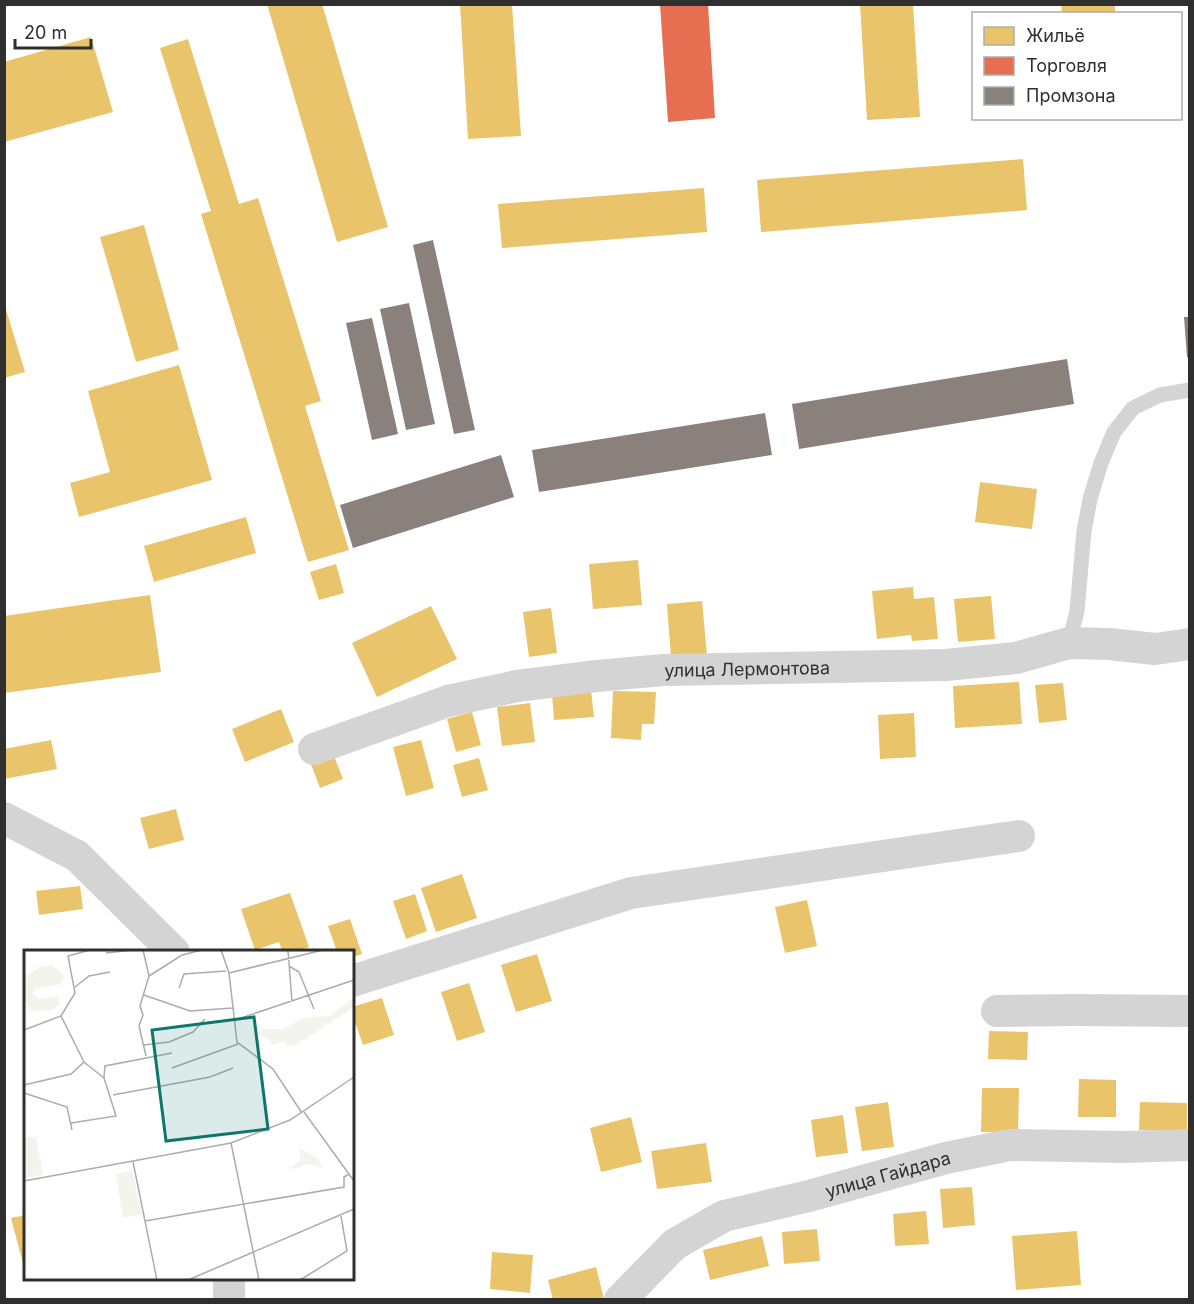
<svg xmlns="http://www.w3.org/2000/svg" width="1194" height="1304" font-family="Inter,sans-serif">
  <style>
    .homes { fill: #e9c46a }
    .shops { fill: #e76f51 }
    .industry { fill: #8a817c }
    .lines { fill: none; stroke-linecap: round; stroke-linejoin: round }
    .service { stroke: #d4d4d4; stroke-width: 15 }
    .minor { stroke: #d4d4d4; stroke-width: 32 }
    .labels { text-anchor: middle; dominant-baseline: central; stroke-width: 6; stroke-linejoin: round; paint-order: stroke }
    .street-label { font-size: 18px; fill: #2f2f2f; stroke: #fff }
    .inset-road { fill: none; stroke: #acacac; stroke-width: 1.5 }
    .view { fill: #0f766e; fill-opacity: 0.15; stroke: #0f766e; stroke-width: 3 }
    .inset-edge { fill: none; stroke: #2f2f2f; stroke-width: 3 }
  </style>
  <rect width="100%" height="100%" fill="#fff"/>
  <g class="homes">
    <path d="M267 4H322L388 227 337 242Z"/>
    <path d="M460 4H512L521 136 468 139Z"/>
    <path d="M860 4H913L920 117 867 120Z"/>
    <path d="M1061 4H1115V14H1062Z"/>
    <path d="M91 37 113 112 4 142V62Z"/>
    <path d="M188 39 239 204 258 198 321 401 305 406 349 550 308 562 201 214 211 211 160 48Z"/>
    <path d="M1023 159 1027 210 761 232 757 180Z"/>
    <path d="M704 188 707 232 502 248 498 204Z"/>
    <path d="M144 225 179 350 136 362 100 237Z"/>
    <path d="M4 303 25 372 4 378Z"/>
    <path d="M179 365 212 480 79 517 70 483 110 472 88 391Z"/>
    <path d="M980 482 1037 489 1032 529 975 522Z"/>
    <path d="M246 517 256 553 154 582 144 546Z"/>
    <path d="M638 560 642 605 593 609 589 564Z"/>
    <path d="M336 564 344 593 319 600 310 572Z"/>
    <path d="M913 587 914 599 934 597 938 639 912 641 911 635 877 639 872 591Z"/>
    <path d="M150 595 161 672 4 693V616Z"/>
    <path d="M991 596 995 639 958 642 954 599Z"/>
    <path d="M702 601 707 655 671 658 667 604Z"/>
    <path d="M431 606 457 659 377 697 352 643Z"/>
    <path d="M551 608 557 653 529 657 523 612Z"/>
    <path d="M1019 682 1022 724 955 728 953 686Z"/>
    <path d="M1063 683 1067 720 1039 723 1035 685Z"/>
    <path d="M591 690 594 717 554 720 552 694Z"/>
    <path d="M613 691 656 692 654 724H642L641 740 611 738Z"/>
    <path d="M530 703 535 742 502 746 497 707Z"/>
    <path d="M281 709 294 742 245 762 232 729Z"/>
    <path d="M472 712 481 745 456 752 447 719Z"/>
    <path d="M914 713 916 757 880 759 878 715Z"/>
    <path d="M51 740 57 769 4 779V749Z"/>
    <path d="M421 740 434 788 406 796 393 747Z"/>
    <path d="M332 751 343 779 320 788 309 759Z"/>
    <path d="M479 758 488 790 462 797 453 765Z"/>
    <path d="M176 809 184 840 149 849 140 818Z"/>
    <path d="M462 874 477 918 436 932 421 888Z"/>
    <path d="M80 886 83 909 39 915 36 891Z"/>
    <path d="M290 893 309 947 295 952H283L279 942 255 950 241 909Z"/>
    <path d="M415 894 427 931 406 939 393 901Z"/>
    <path d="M807 900 817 946 785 953 775 907Z"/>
    <path d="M350 919 362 954 352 957V952H337L328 926Z"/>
    <path d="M537 954 552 1001 516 1012 501 965Z"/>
    <path d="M469 983 485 1032 457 1041 441 992Z"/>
    <path d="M382 998 394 1035 363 1045 352 1013V1007Z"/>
    <path d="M989 1031 1028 1032 1027 1060 988 1059Z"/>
    <path d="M1079 1079 1116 1080V1117H1078Z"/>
    <path d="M982 1088H1019L1018 1132H981Z"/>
    <path d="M888 1102 894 1147 862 1151 855 1107Z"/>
    <path d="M1140 1102 1187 1103V1131L1139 1130Z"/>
    <path d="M843 1115 848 1153 816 1157 811 1120Z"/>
    <path d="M631 1117 642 1162 601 1172 590 1128Z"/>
    <path d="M706 1143 712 1182 657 1189 651 1151Z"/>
    <path d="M972 1187 975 1225 943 1228 940 1189Z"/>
    <path d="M926 1211 929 1244 895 1246 893 1214Z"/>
    <path d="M26 1215V1271H25L11 1218Z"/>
    <path d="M817 1229 820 1261 784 1264 782 1232Z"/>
    <path d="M1077 1231 1081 1285 1016 1290 1012 1236Z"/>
    <path d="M762 1236 769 1266 710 1280 703 1250Z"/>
    <path d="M492 1252 533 1255 530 1293 490 1289Z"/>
    <path d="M596 1267 604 1299 553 1300 548 1280Z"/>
  </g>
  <path class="shops" d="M660 4H708L715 118 668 122Z"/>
  <g class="industry">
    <path d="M433 240 475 430 454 434 413 245Z"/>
    <path d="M409 303 435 424 406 430 380 309Z"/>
    <path d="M1184 317H1190V360L1187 357Z"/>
    <path d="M372 318 398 434 372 440 346 323Z"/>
    <path d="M1067 359 1074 404 799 449 792 404Z"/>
    <path d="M765 413 772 455 539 492 532 450Z"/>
    <path d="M501 455 514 497 353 548 340 505Z"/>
  </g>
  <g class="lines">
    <path class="service" d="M1069 643 1077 611 1084 531 1090 499 1101 463 1114 432 1133 408 1160 395 1190 390"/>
    <g class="minor">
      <path id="s1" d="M314 749 448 701 517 686 597 676 663 670 946 665 1016 658 1069 643 1109 644 1155 649 1190 644"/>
      <path d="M4 818 77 856 174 952"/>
      <path d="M352 981 631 893 1019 836"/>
      <path d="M997 1011 1075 1010 1190 1011"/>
      <path d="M229 1300V1278"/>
      <path id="s2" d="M620 1300 675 1244 724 1216 809 1196 946 1158 1010 1145 1123 1147 1190 1145"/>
    </g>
  </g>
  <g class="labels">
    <g class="street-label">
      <text stroke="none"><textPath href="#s1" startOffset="444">улица Лермонтова</textPath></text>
      <text stroke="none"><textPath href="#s2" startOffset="304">улица Гайдара</textPath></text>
    </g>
  </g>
  <g transform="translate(24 950)">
    <rect width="330" height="330" fill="#fff"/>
    <path d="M28 15 40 25 37 34 11 39 8 44 15 49 34 46 36 54 29 60 7 61 0 48V28L15 17ZM330 48V57L272 95 263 96 260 91 249 95 243 88 232 85 237 79H259L280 68 305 66ZM0 187H12L19 225 0 228ZM275 198 294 208 299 218 285 214 265 220 277 209ZM108 221 118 264 99 268 92 224Z" fill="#f2f5ec"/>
    <path class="inset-road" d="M119 0 125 26 116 56 119 65 115 76 122 106M197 0 205 23 213 92 249 119 278 163M264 0 268 52M82 3 109 0M265 16 275 22 290 59M205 23 299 0M125 26 158 5 178 0M51 37 65 26 86 22M155 38 160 24 202 21M120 45 166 61 209 58M211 70 330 30M0 80 37 66 51 43 44 6 66 0M120 95 145 92 169 82 181 69M60 112 80 128M148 118 214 94M0 135 47 124 60 112 37 66M0 143 43 157 48 180M89 145 186 127 209 118M280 162 330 231M47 173 92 166 80 128 81 116 148 103M207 193 235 330M109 212 133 330M0 231 207 193 266 170 330 127M121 271 320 237V227L325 224M164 330 330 259M276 330 323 301 317 266"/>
    <path class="view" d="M230 67 244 179 142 191 128 80Z"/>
    <rect width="330" height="330" class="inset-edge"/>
  </g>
  <rect width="1194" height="1304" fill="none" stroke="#2f2f2f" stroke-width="12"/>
  <rect x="972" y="12" width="210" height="108" fill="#ffffff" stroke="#acacac" stroke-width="1.5"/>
  <rect x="984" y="27" width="30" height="18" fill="#e9c46a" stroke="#acacac" stroke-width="1.5"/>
  <text x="1026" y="42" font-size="18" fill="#2f2f2f">Жильё</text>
  <rect x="984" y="57" width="30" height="18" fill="#e76f51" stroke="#acacac" stroke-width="1.5"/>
  <text x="1026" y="72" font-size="18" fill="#2f2f2f">Торговля</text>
  <rect x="984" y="87" width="30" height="18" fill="#8a817c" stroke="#acacac" stroke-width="1.5"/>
  <text x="1026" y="102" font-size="18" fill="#2f2f2f">Промзона</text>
  <path d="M15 39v9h76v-9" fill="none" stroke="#2f2f2f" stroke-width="3"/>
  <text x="24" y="39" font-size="18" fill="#2f2f2f" stroke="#ffffff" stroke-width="4.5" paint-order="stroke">20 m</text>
</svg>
